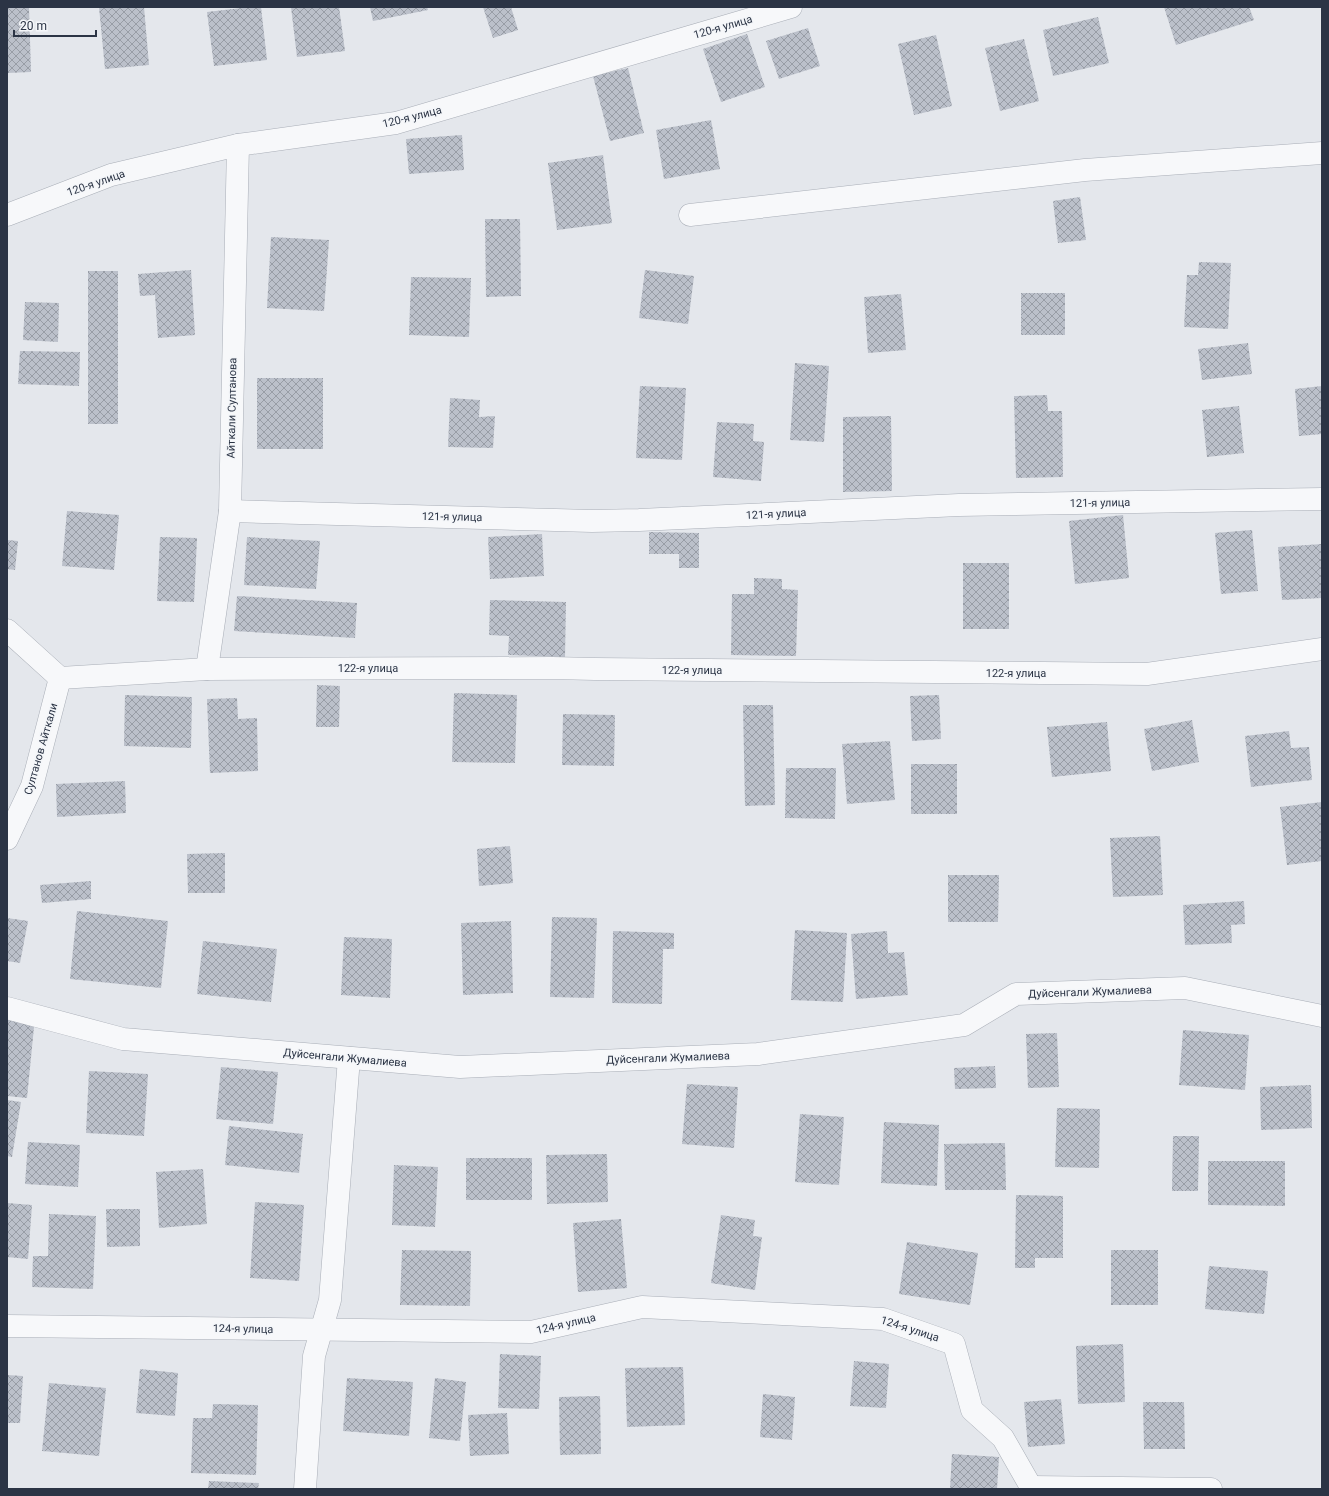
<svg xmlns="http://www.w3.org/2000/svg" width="1329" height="1496" font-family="Roboto,sans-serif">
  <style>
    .building { fill: url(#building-cross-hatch) }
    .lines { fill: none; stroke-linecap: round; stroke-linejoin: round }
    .minor-casing { stroke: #a9aeb7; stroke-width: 23 }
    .minor { stroke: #f7f8fa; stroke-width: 22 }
    .labels { text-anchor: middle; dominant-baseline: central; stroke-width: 3; stroke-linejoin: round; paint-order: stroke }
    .street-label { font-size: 11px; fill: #2b3445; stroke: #f4f6f9 }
  </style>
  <defs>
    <pattern id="building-cross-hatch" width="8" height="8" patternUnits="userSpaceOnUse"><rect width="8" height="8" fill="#bbc0ca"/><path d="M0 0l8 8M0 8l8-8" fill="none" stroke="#989da6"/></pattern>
  </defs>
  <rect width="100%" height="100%" fill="#e4e7ec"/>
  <g class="building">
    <path d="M7 7H29L31 72 7 73Z"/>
    <path d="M99 7H144L149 65 105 69Z"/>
    <path d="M250 7H261L267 60 214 66 207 12Z"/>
    <path d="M291 7H339L345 51 297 57Z"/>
    <path d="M370 7H427L428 10 373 21Z"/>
    <path d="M483 7H511L518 30 493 38Z"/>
    <path d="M1164 7H1249L1254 20 1176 45Z"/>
    <path d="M1098 17 1109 63 1053 76 1043 30Z"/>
    <path d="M808 28 820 66 779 79 766 41Z"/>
    <path d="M747 34 765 87 721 102 703 49Z"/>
    <path d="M936 35 952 106 914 115 898 44Z"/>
    <path d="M1024 39 1039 101 1000 111 985 48Z"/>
    <path d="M628 68 644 133 610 141 593 76Z"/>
    <path d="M711 120 720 169 664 179 656 130Z"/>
    <path d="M462 135 464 170 409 174 406 139Z"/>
    <path d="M603 155 612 223 557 230 548 163Z"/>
    <path d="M1080 197 1086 240 1058 243 1053 201Z"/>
    <path d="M485 219H520L521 296 486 297Z"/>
    <path d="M271 237 329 240 324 311 267 308Z"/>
    <path d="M1199 262 1231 263 1228 329 1184 327 1187 275H1198Z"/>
    <path d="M191 270 195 335 158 338 155 295 140 296 138 274Z"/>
    <path d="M645 270 694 276 688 324 639 318Z"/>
    <rect x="88" y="271" width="30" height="153"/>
    <path d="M411 277 471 278 469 337 409 335Z"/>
    <rect x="1021" y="293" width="44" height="42"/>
    <path d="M901 294 906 350 868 353 864 297Z"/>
    <path d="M25 302 59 303 58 342 23 340Z"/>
    <path d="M1248 343 1252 374 1202 380 1198 349Z"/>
    <path d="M20 351 80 352 79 386 18 384Z"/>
    <path d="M795 363 829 366 824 442 790 440Z"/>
    <rect x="257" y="378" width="66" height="71"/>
    <path d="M640 386 686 388 682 460 636 458Z"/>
    <path d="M1322 386V434L1299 436 1295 389Z"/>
    <path d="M1047 395 1048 411H1062L1063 477 1016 478 1014 396Z"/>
    <path d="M450 398 480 400 479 417 495 416 493 448 448 447Z"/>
    <path d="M1239 406 1244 453 1207 457 1202 410Z"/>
    <path d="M891 416 892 491 843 492V417Z"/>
    <path d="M717 422 754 424 753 441 764 442 761 481 713 477Z"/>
    <path d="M67 511 119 515 114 570 62 566Z"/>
    <path d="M1123 515 1129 578 1075 584 1069 521Z"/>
    <path d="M1252 530 1258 591 1221 594 1215 533Z"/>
    <path d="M649 532 699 533V568H679V554H649Z"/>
    <path d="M542 534 544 576 490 579 488 537Z"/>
    <path d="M160 537 197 538 194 602 157 601Z"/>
    <path d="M247 537 320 541 316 589 244 585Z"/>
    <path d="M7 540 18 541 15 570 7 569Z"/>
    <path d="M1322 544V598L1282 600 1278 547Z"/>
    <rect x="963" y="563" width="46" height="66"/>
    <path d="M754 578 782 579V589L798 590 796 656 731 655 732 594H754Z"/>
    <path d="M237 596 357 603 355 638 234 631Z"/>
    <path d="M490 600 566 602 565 657 508 655 509 636 489 635Z"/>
    <path d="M317 685 340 686 339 727H316Z"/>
    <path d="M454 693 517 695 515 763 452 762Z"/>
    <path d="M125 695 192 697 191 748 124 746Z"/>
    <path d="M939 695 941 739 912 741 910 696Z"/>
    <path d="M237 698 238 719 257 718 258 771 210 773 207 699Z"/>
    <path d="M743 705H773L775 805 745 806Z"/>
    <path d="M563 714 615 715 614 766 562 765Z"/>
    <path d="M1192 720 1199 762 1152 771 1144 729Z"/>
    <path d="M1107 722 1111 771 1052 777 1047 727Z"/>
    <path d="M1289 731 1291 748 1309 747 1312 780 1251 787 1245 736Z"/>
    <path d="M890 741 895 800 847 804 842 744Z"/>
    <rect x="911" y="764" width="46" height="50"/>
    <path d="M786 768H836L835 819 785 818Z"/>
    <path d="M125 781 126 813 57 817 56 784Z"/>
    <path d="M1322 802V861L1287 865 1280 807Z"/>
    <path d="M1160 836 1163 895 1113 897 1110 838Z"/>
    <path d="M510 846 513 883 479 886 477 849Z"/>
    <path d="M225 853V893H188L187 854Z"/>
    <path d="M948 875H999L998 922H948Z"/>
    <path d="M91 881V899L42 903 40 885Z"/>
    <path d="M1244 901 1245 924 1231 925 1232 943 1185 945 1183 905Z"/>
    <path d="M77 911 168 921 161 988 70 979Z"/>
    <path d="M552 917 597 918 594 998 550 997Z"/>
    <path d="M7 918 28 921 20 963 7 961Z"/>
    <path d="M511 921 513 993 463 995 461 923Z"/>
    <path d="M795 930 847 933 843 1002 791 1000Z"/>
    <path d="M613 931 674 933V949H663L662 1004 612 1003Z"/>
    <path d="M887 931 888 953 904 952 908 995 856 999 851 934Z"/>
    <path d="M344 937 392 939 390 998 341 995Z"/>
    <path d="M203 941 277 949 271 1002 197 994Z"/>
    <path d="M7 1015 35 1017 27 1098 7 1096Z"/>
    <path d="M1183 1030 1249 1035 1245 1090 1179 1085Z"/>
    <path d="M1057 1033 1059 1087 1028 1088 1026 1034Z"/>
    <path d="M995 1066 996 1088 955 1089 954 1068Z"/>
    <path d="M221 1067 278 1072 273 1124 216 1119Z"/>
    <path d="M89 1071 148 1074 144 1136 86 1133Z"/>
    <path d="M687 1084 738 1087 734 1148 682 1144Z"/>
    <path d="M1311 1085 1312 1128 1261 1130 1260 1087Z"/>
    <path d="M7 1100 21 1102 12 1157 7 1156Z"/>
    <path d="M1057 1108 1100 1109 1099 1168 1055 1167Z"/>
    <path d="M800 1114 844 1117 839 1185 795 1182Z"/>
    <path d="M884 1122 939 1125 937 1186 881 1183Z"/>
    <path d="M229 1126 303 1134 299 1173 225 1165Z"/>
    <path d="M1173 1136H1199L1198 1191H1172Z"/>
    <path d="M28 1142 80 1145 78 1187 25 1184Z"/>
    <path d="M1005 1143 1006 1190H945L944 1144Z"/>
    <path d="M607 1154 608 1202 547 1204 546 1155Z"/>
    <rect x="466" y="1158" width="66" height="42"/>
    <path d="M1208 1161H1285V1206L1208 1205Z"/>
    <path d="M394 1165 438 1167 435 1227 392 1225Z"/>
    <path d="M203 1169 207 1224 159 1228 156 1172Z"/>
    <path d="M1016 1195 1063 1196V1258H1035V1268H1015Z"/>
    <path d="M255 1202 304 1205 299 1281 250 1278Z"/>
    <path d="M7 1203 32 1205 28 1259 7 1257Z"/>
    <path d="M106 1209H140V1246L107 1247Z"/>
    <path d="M49 1214 96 1216 93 1289 32 1287 33 1256H48Z"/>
    <path d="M721 1215 755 1220 753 1236 762 1237 755 1290 711 1283Z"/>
    <path d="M621 1219 627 1288 578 1292 573 1223Z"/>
    <path d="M907 1242 978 1253 970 1305 899 1294Z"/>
    <path d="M402 1250 471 1251 470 1306 400 1305Z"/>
    <rect x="1111" y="1250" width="47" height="55"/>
    <path d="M1209 1266 1268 1271 1264 1314 1205 1309Z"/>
    <path d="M1123 1344 1125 1402 1078 1404 1076 1346Z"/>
    <path d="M500 1354 541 1356 539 1409 498 1408Z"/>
    <path d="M854 1361 889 1364 886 1408 850 1406Z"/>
    <path d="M683 1367 685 1425 627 1427 625 1368Z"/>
    <path d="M140 1369 178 1373 175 1416 136 1413Z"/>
    <path d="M7 1375 23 1376 20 1423H7Z"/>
    <path d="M347 1378 413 1382 409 1436 343 1431Z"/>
    <path d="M435 1378 466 1382 460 1441 429 1438Z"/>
    <path d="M49 1383 106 1388 99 1456 42 1451Z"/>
    <path d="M763 1394 795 1397 792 1440 760 1437Z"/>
    <path d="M600 1396 601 1454 560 1455 559 1397Z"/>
    <path d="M1061 1399 1065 1444 1028 1447 1024 1402Z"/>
    <path d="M1143 1402H1184L1185 1449H1144Z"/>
    <path d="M213 1404 258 1405 256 1475 191 1473 193 1418H212Z"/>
    <path d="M507 1413 509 1454 470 1456 468 1415Z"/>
    <path d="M952 1454 999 1457 997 1489H950Z"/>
    <path d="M209 1481 259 1483 258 1489H208Z"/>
  </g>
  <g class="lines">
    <g class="minor-casing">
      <g id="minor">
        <path d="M7 215 111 175 238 145 396 123 791 7"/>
        <path d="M690 215 1085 170 1322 153"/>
        <path d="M230 511 592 521 639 520 959 505 1322 499"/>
        <path d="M7 630 60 678"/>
        <path d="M207 669 230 511 238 145"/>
        <path d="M60 678 207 669 552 668 595 669 1147 674 1322 649"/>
        <path d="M7 839 32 786 60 678"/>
        <path d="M7 1008 123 1039 460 1067 758 1054 964 1025 1016 994 1185 988 1322 1016"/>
        <path d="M7 1326 531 1332 642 1307 883 1319 954 1344 972 1410 1003 1438 1031 1487"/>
        <path d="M1031 1487 1211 1489"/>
        <path d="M305 1489 314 1356 330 1300 349 1058"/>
      </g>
    </g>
    <use href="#minor" class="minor"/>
  </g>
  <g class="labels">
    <g class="street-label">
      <text transform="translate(723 27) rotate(-16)">120-я улица</text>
      <text transform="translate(412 117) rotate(-14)">120-я улица</text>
      <text transform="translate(96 183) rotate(-19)">120-я улица</text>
      <text transform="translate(232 408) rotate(-89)">Айткали Султанова</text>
      <text transform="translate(1100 503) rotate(-1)">121-я улица</text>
      <text transform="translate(776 514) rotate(-3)">121-я улица</text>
      <text transform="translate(452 517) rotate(1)">121-я улица</text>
      <text x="368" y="668">122-я улица</text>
      <text x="692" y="670">122-я улица</text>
      <text x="1016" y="673">122-я улица</text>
      <text transform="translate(41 749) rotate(-74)">Султанов Айткали</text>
      <text transform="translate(1090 992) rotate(-2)">Дуйсенгали Жумалиева</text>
      <text transform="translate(345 1058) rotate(5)">Дуйсенгали Жумалиева</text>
      <text transform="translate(668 1058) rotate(-2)">Дуйсенгали Жумалиева</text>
      <text transform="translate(566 1324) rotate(-13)">124-я улица</text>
      <text transform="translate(243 1329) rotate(1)">124-я улица</text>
      <text transform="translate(910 1329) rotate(18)">124-я улица</text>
    </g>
  </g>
  <rect width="1329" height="1496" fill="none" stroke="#2b3445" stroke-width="16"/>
  <path d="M14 30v6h82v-6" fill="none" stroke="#2b3445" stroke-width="2"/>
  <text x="20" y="30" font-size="12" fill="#2b3445" stroke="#f4f6f9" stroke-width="3" paint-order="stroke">20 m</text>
</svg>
